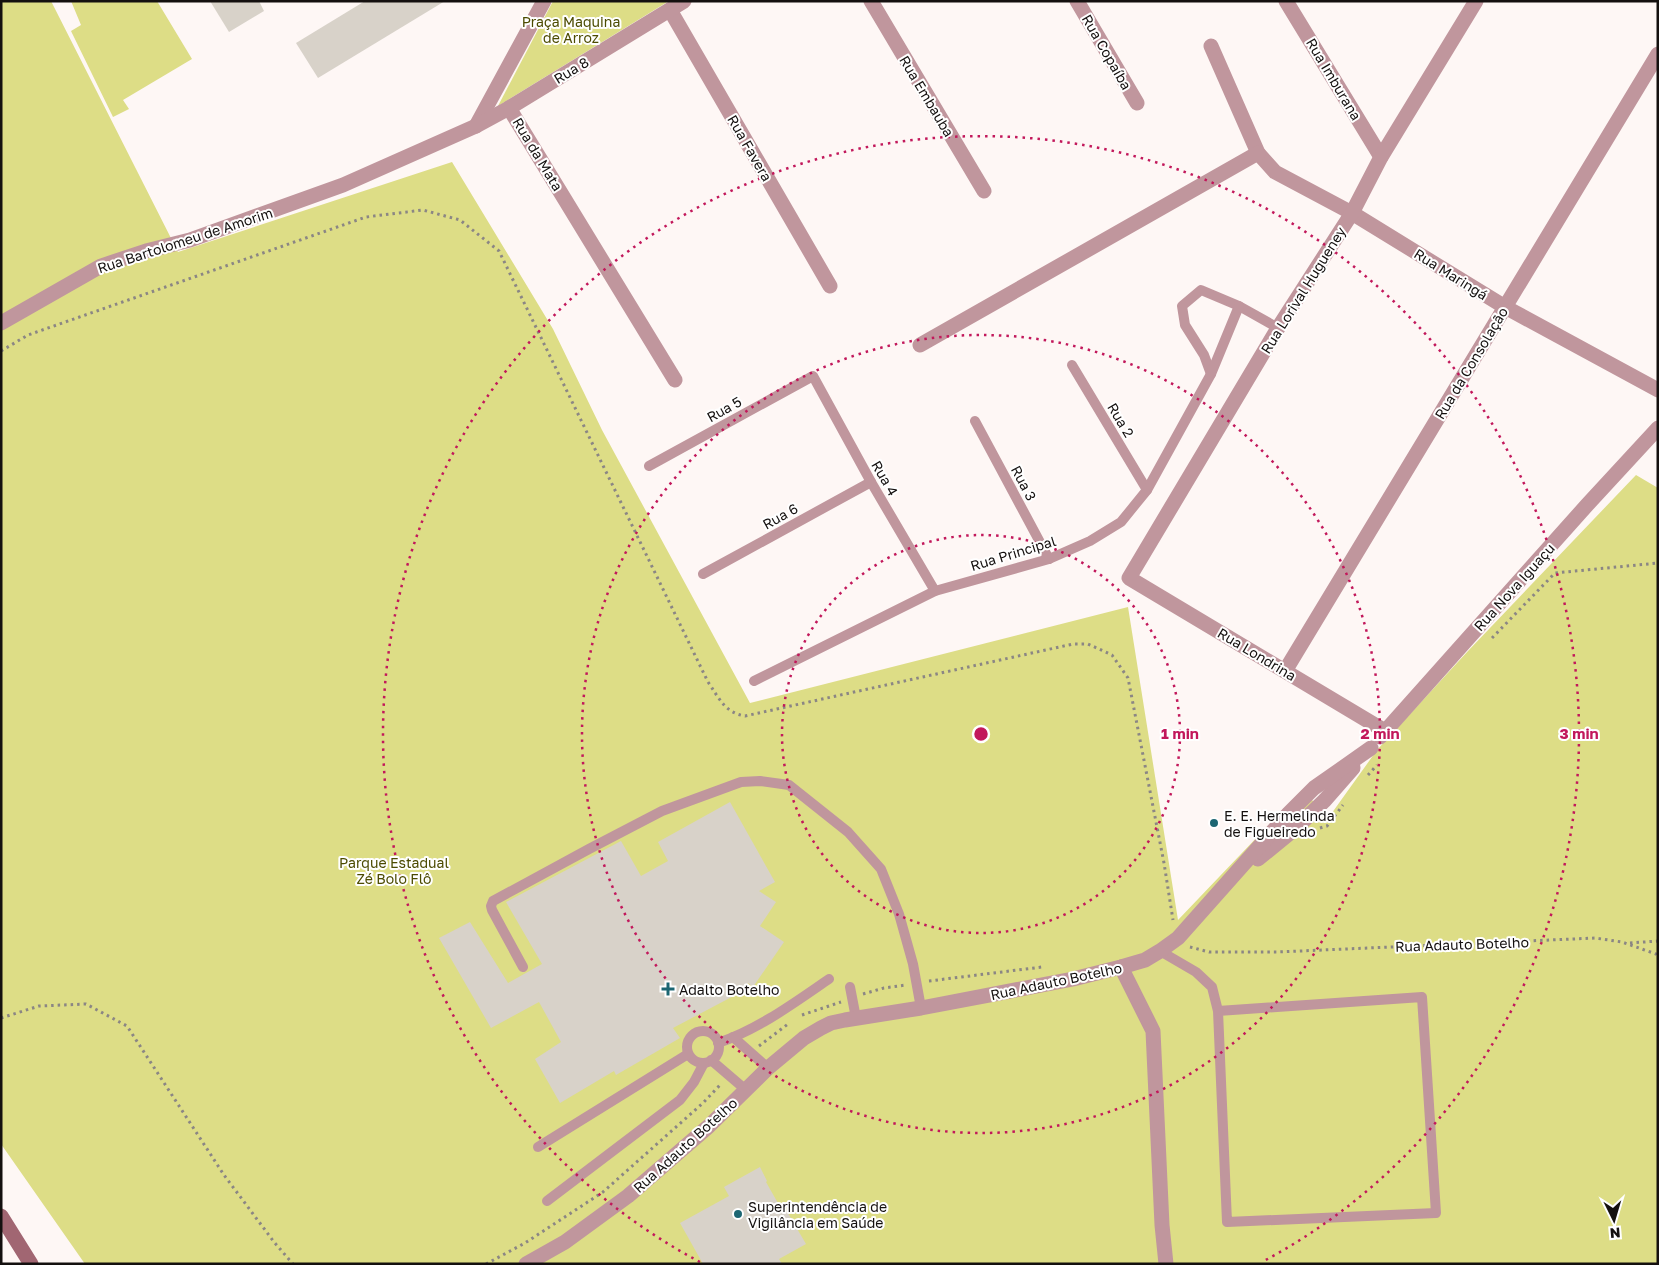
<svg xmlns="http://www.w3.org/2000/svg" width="1659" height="1265" font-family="'Golos Text',sans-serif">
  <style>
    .green { fill: #dddd86 }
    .building { fill: #d8d2c9 }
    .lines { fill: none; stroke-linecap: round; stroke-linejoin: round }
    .path { stroke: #8b8684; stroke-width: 3; stroke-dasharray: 2.5 4; stroke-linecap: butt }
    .lane { stroke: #c0969d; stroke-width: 10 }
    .street { stroke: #c0969d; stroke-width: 15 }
    .secondary { stroke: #a16672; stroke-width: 15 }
    .ring { fill: none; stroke: #c2185b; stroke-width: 2.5; stroke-dasharray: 2.5 5 }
    .poi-dot { fill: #1c6672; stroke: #fff; stroke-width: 2 }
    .labels { text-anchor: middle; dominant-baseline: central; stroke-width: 4; stroke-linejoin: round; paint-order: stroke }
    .park-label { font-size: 14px; fill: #4c4b01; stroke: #fff }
    .street-label { font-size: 14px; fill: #14100f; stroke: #fff }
    .poi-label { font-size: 14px; fill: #14100f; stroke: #fff; text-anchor: start }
    .centre { fill: #c2185b; stroke: #fff; stroke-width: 2.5 }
    .ring-label { font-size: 15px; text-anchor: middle; font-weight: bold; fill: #c2185b; stroke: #fff; stroke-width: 4; stroke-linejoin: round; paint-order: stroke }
  </style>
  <rect width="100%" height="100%" fill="#fef7f5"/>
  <g class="green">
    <path d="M1 1H51L178 252 452 162 553 329 602 430 750 703 1128 607 1178 920 1302 790 1329 817 1377 750 1468 651 1636 475 1658 488V1264H85L1 1144Z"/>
    <path d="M71 1H157L192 59 123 100 129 109 113 117 71 31 81 25Z"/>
    <path d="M553 1H669L498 106Z"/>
  </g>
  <g class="building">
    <path d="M210 1H259L264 11 229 32Z"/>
    <path d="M365 1H445L318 78 296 43Z"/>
    <path d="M730 802 775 882 759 891 776 902 760 926 784 942 753 987 748 983 743 991 673 1028 680 1038 616 1075 614 1071 560 1103 535 1059 561 1042 539 1002 491 1028 439 938 470 922 508 983 542 964 506 902 621 841 641 876 668 861 658 842Z"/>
    <path d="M760 1167 767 1181 766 1182 779 1205 782 1203 806 1244 779 1259 782 1264H703L680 1223 729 1196 724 1187Z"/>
  </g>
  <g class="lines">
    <g class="path">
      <path d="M1 351 28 335 366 217 423 210 460 220 499 251 708 682C719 698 725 713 745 716L1073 644H1088L1112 655 1128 678 1164 863 1173 920"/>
      <path d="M1492 638 1555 573 1658 563"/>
      <path d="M1368 775 1377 765"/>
      <path d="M1320 828 1327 826 1343 805"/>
      <path d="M1630 943 1658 941"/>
      <path d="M1190 947 1209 952H1277L1595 938 1622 942 1656 954 1658 957"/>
      <path d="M929 981 1042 967"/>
      <path d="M863 994 884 988 906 985"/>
      <path d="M802 1015 841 1002"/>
      <path d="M1 1018 39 1006 86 1004 127 1026 224 1175 274 1242 293 1264"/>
      <path d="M759 1046 788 1024"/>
      <path d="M486 1264 525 1243 603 1192 703 1103 721 1084"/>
    </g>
    <g class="lane">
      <path d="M1072 365 1147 490"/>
      <path d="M1211 374 1204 355 1185 325 1182 306 1201 290 1239 306 1278 328"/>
      <path d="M975 421 1049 559"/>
      <path d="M649 466 813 376 871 482 935 591"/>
      <path d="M703 574 871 482"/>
      <path d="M754 681 935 591 1049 559 1090 541 1121 522 1147 490 1211 374 1239 306"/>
      <path d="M1160 951 1196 972 1212 987 1218 1011 1227 1222 1436 1213 1422 997 1218 1011"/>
      <path d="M523 967 492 910 491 906 493 901 589 849 662 811 741 782 760 781 789 785 848 832 881 869 899 914 913 964 921 1008"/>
      <path d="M850 987 856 1018"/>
      <circle cx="703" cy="1047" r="16"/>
      <path d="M733 1037 768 1068"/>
      <path d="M718 1043C759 1029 794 1003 829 979"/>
      <path d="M711 1060 746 1090"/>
      <path d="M538 1147 688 1054"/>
      <path d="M547 1201 680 1100 694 1082 704 1063"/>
    </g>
    <g class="street">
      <path d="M871 1 984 191"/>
      <path d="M1077 1 1137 103"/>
      <path d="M1286 1 1381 157"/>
      <path d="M670 10 830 286"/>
      <path d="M1211 46 1258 153 1275 172 1352 213 1505 307 1658 390"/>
      <path d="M509 108 675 380"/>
      <path d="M476 126 544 1"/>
      <path d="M1 323 101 266 146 251 190 240 343 185 476 126 509 108 684 1"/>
      <path d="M920 345 1258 153"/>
      <path d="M1285 671 1658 54"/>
      <path d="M1385 731 1129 578 1278 328 1352 213 1381 157 1476 1"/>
      <path d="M1380 737 1587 505 1658 428"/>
      <path d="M1258 859 1296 828 1325 800 1353 768"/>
      <path d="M1121 967 1153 1031 1162 1225 1166 1264"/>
      <path d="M526 1264 565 1242 628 1196 709 1126 768 1068 804 1038 821 1028 831 1023 845 1020 921 1008 1073 979 1121 967 1145 960 1160 951 1178 938 1289 813 1314 788 1371 748"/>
    </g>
    <path class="secondary" d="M1 1216 31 1264"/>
  </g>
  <g class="ring">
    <circle cx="981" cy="734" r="199"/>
    <circle cx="981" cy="734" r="399"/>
    <path d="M700 1262A598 598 0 1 1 1262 1262"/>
  </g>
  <g class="poi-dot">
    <circle cx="1214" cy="823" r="5"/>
    <path d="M665.5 981.5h5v5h5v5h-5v5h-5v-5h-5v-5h5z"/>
    <circle cx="738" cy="1214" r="5"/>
  </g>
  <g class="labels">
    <g class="park-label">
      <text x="571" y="21">Praça Maquina<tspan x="571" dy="16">de Arroz</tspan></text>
      <text x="394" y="862">Parque Estadual<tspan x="394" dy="16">Zé Bolo Flô</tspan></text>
    </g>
    <g class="street-label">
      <text transform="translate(1107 52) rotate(60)">Rua Copaíba</text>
      <text transform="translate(571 70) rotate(-31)">Rua 8</text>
      <text transform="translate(1334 79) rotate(59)">Rua Imburana</text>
      <text transform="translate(927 96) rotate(59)">Rua Embauba</text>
      <text transform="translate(750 148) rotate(60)">Rua Favera</text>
      <text transform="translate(538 154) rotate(59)">Rua da Mata</text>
      <text transform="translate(185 240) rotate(-18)">Rua Bartolomeu de Amorim</text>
      <text transform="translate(1451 274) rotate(32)">Rua Maringá</text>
      <text transform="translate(1303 290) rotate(-58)">Rua Lorival Hugueney</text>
      <text transform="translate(1471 363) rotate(-59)">Rua da Consolação</text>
      <text transform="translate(724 409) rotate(-29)">Rua 5</text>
      <text transform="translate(1121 420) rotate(59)">Rua 2</text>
      <text transform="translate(885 478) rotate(60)">Rua 4</text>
      <text transform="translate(1024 483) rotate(62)">Rua 3</text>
      <text transform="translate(780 516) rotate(-29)">Rua 6</text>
      <text transform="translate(1013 553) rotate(-17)">Rua Principal</text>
      <text transform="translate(1514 587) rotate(-48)">Rua Nova Iguaçu</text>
      <text transform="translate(1257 654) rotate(31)">Rua Londrina</text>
      <text transform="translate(1462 944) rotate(-2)">Rua Adauto Botelho</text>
      <text transform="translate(1056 981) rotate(-12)">Rua Adauto Botelho</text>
      <text transform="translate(685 1145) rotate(-42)">Rua Adauto Botelho</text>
    </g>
    <g class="poi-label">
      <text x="1224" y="815">E. E. Hermelinda<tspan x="1224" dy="16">de Figueiredo</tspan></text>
      <text x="679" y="989">Adalto Botelho</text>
      <text x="748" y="1206">Superintendência de<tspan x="748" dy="16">Vigilância em Saúde</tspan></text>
    </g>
  </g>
  <circle cx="981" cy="734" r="8" class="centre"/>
  <g class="ring-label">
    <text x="1180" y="739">1 min</text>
    <text x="1380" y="739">2 min</text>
    <text x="1579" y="739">3 min</text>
  </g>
  <rect width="1659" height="1265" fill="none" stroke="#14100f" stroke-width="5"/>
  <g transform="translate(1614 1220) rotate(175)" stroke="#ffffff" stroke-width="4" paint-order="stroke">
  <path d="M0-4L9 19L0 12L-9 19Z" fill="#14100f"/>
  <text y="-8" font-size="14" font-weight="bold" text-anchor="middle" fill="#14100f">N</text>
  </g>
</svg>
